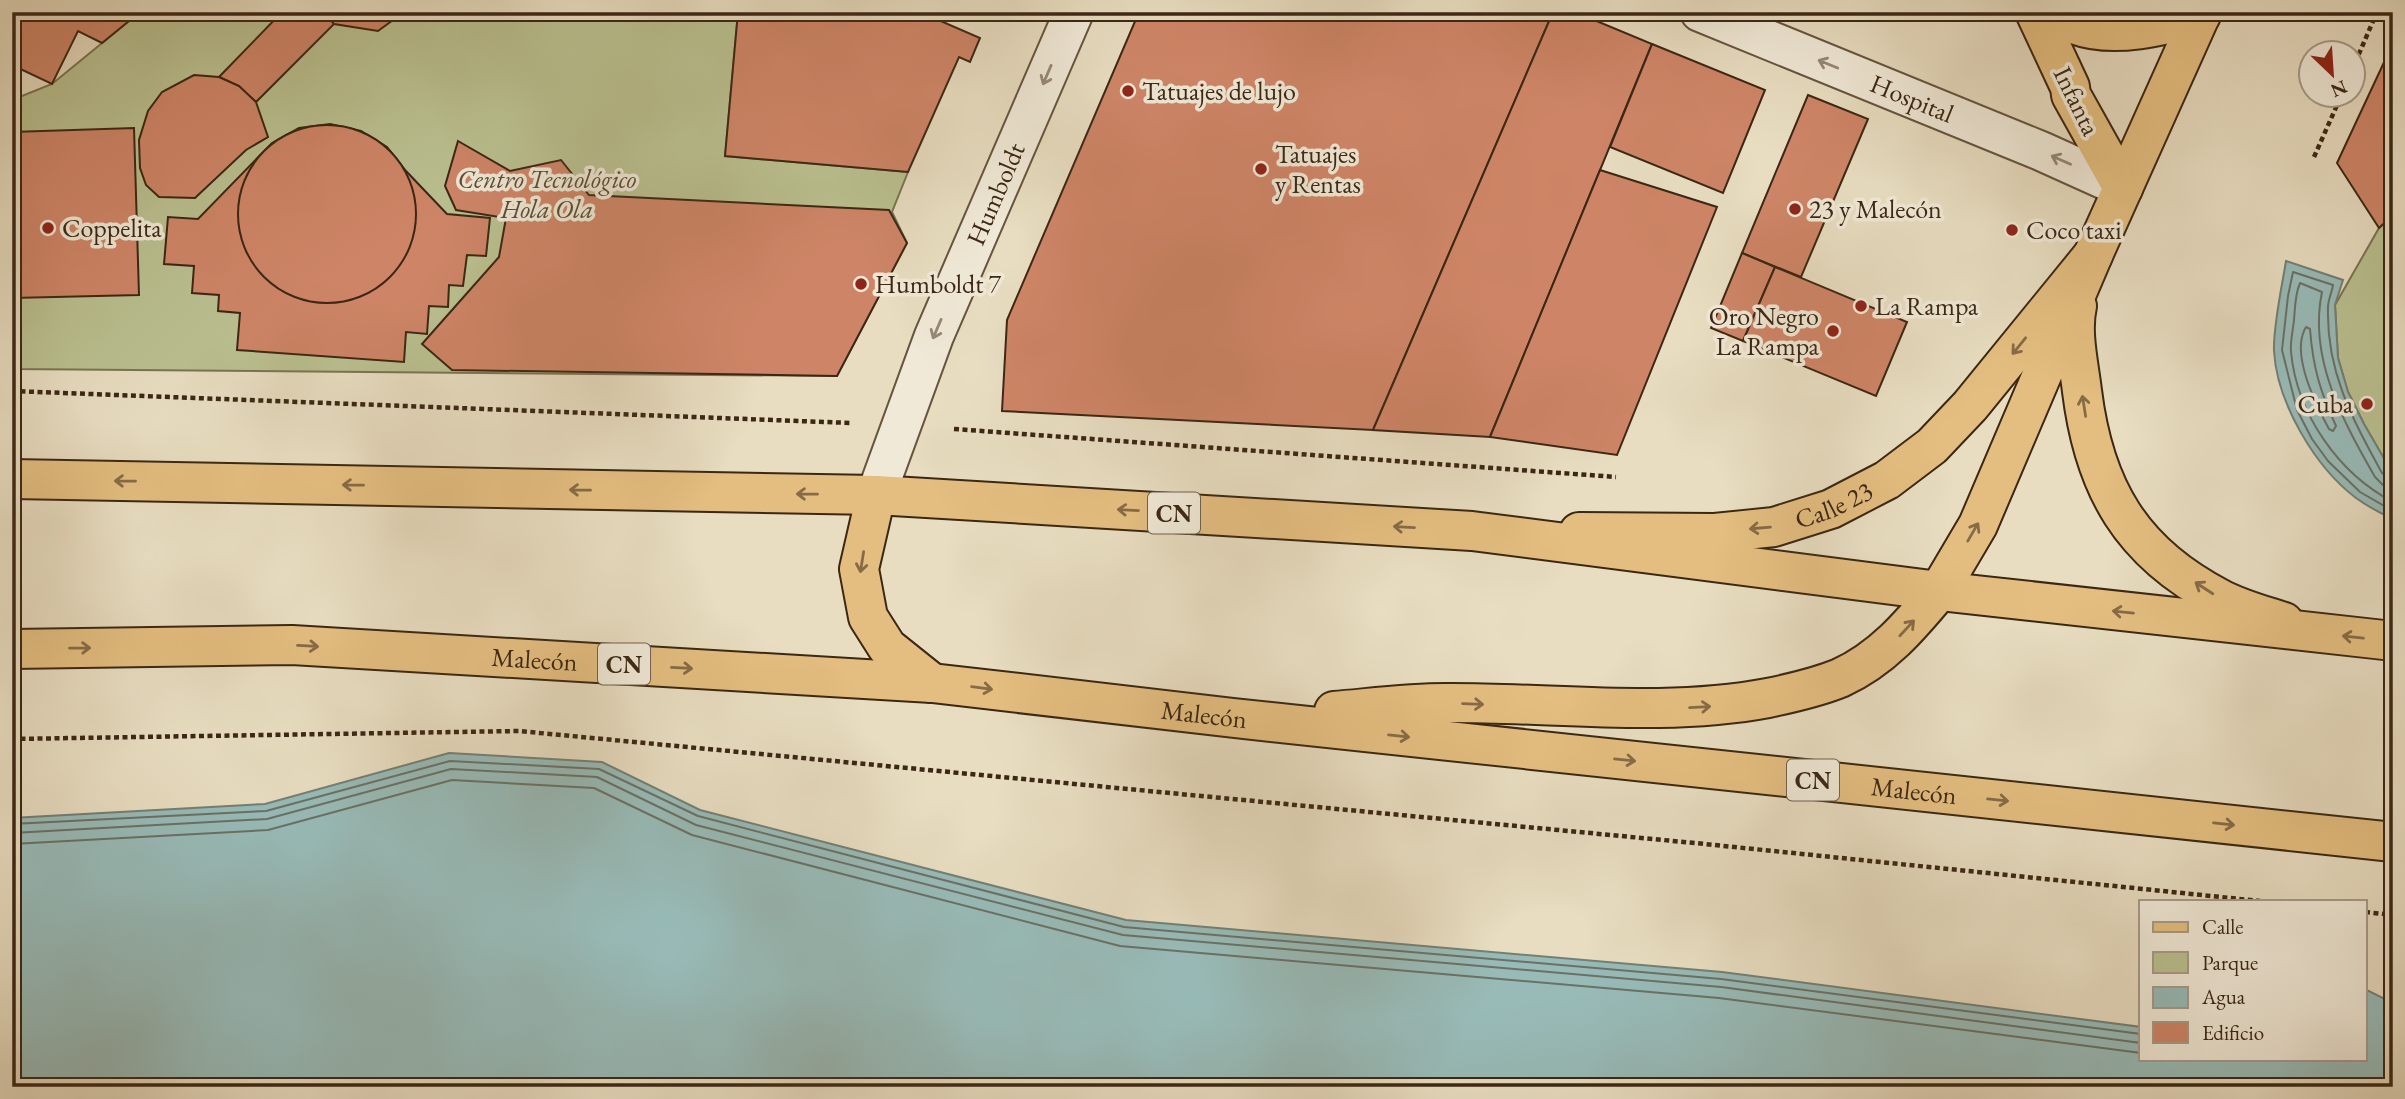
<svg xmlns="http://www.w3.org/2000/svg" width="2405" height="1099" font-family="'EB Garamond',serif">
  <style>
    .green { fill: #bac090; stroke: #7a7452; stroke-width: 2 }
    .water { fill: #98bbb8; stroke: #738076; stroke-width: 2 }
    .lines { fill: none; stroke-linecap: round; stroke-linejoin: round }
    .shore { stroke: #6a7166; stroke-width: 2 }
    .building { fill: #ce8567; stroke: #3b2714; stroke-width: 2 }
    .minor-casing { stroke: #66543f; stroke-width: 42 }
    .major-casing { stroke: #3b2714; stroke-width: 42 }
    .highway-casing { stroke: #3b2714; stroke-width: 42 }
    .path { stroke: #3b2714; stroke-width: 4.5; stroke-dasharray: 5 3.5; stroke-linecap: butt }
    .minor { stroke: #f0e9d7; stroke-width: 38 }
    .major { stroke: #e4be80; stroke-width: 38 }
    .highway { stroke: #e4be80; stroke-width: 38 }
    .oneway { stroke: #968876 }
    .oneway2 { stroke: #876b45 }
    .poi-dot { fill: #8f2418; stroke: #f0e9d7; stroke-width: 2.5 }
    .labels { text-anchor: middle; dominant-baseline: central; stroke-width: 7; stroke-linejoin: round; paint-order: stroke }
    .shield { fill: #f0e9d7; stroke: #71614e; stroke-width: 2 }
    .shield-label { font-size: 24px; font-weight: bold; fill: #3b2714 }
    .poi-label { font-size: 26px; fill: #3b2714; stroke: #f0e9d7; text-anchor: start }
    .street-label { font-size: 26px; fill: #3b2714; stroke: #f0e9d7 }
    .park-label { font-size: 26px; font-style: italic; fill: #5b4d33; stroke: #f0e9d7 }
  </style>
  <rect width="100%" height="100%" fill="#e8ddc1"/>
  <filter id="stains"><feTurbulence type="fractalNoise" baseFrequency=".00286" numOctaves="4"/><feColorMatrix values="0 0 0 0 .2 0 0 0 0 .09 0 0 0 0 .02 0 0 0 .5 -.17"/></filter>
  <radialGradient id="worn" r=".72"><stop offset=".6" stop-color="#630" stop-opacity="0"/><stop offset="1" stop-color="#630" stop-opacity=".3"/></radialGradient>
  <g class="green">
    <path d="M140 12H738L725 156 908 172 892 212 907 243 837 376 12 369V100L52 84Z"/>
    <path d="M2393 215V474L2364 424 2348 392 2338 358 2335 305 2379 228Z"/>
  </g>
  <g class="water">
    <path d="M2286 261 2343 280 2335 305 2338 358 2348 392 2364 424 2393 474V519C2380 513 2367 506 2356 498 2315 467 2277 403 2274 351 2273 327 2282 286 2286 261Z"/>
    <path d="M449 753 602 762 700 810 1126 920 1722 972 2141 1027V1059H2365V989L2393 1003V1087H12V818L265 804Z"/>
  </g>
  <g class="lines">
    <g class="shore">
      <path d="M2306 327 2310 329C2313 368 2320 391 2336 426L2333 431 2329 429C2316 405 2290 353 2306 327Z"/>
      <path d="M2393 478 2387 477 2382 473C2352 418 2326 371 2328 307 2328 300 2332 292 2333 285L2293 272 2288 296 2282 350 2297 410 2312 439 2328 461 2360 492 2393 511"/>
      <path d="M2393 487 2383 485 2375 477C2343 421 2308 358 2322 292L2300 283C2295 294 2295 308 2294 320 2293 330 2290 342 2291 352 2297 414 2338 473 2393 502"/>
      <path d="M12 824 266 811 450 761 599 769 698 816 1124 927 1721 979 2141 1034"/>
      <path d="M12 833 267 819 451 769 597 777 696 825 1123 935 1721 987 2141 1043"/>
      <path d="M12 844 268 830 452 780 594 788 692 835 1120 946 1719 998 2141 1053"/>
    </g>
  </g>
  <g class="building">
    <path d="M12 12H140L102 43 78 31 52 84 12 65Z"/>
    <path d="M282 12H325L334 24 256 102 239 86 219 77Z"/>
    <path d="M325 12H404L378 31 334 24Z"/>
    <path d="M738 12H920L980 38 970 62 959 57 908 172 725 156Z"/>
    <path d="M1139 12H1553L1373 430 1002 411 1007 320Z"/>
    <path d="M1553 12H1575L1652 44 1490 437 1373 430Z"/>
    <path d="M2393 43V215L2379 228 2337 163Z"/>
    <path d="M1652 44 1765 90 1723 193 1610 147Z"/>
    <path d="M194 75 219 77 239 86 256 102 268 137 246 150 195 198 159 197 146 185 140 168 139 140 148 111 162 92Z"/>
    <path d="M1808 95 1868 119 1801 277 1742 253Z"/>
    <path d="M330 124 361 131 387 147 406 171 447 214 490 218 486 256 467 255 463 286 449 285 448 307 429 306 427 334 406 332 404 362 237 350 240 313 218 311 219 295 192 293 194 266 164 264 168 217 198 219 272 143 299 128Z"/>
    <circle cx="327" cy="214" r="89"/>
    <path d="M134 128 139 295 12 298V132Z"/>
    <path d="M458 141 510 171 561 160 589 195 889 210 907 243 837 376 452 370 422 344 499 257 506 218 456 210 445 186Z"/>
    <path d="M1600 170 1717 207 1617 455 1490 437Z"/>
    <path d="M1742 253 1775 267 1743 341 1711 328Z"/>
    <path d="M1775 267 1907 322 1876 396 1743 341Z"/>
  </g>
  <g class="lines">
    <g class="minor-casing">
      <g id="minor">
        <path id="s1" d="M1700 12 2041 151 2123 188"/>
        <path id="s2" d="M876 495 934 336 1074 12"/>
      </g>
    </g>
    <g class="major-casing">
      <g id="major">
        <path d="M2035 12 2070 87 2071 95 2123 188"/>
        <path d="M2057 12C2063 16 2069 22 2076 25 2114 39 2164 26 2201 15"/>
        <path d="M2077 306C2071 332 2079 365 2082 391 2094 488 2131 552 2219 598 2239 609 2263 615 2284 622"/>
        <path id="s3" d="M1579 532 1715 533 1774 527 1831 509 1887 480 1932 446 1970 406 2093 255"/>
        <path d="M1939 591 1978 525 2093 255 2202 12"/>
      </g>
    </g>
    <g class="highway-casing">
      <g id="highway">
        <path d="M12 479 876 495 1472 531 1939 591 2393 641"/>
        <path d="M876 495 859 569 868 617 887 647 932 683"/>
        <path id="s4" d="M12 649 292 645 932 683 1234 718 2393 842"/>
        <path d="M1334 711C1370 708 1408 703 1445 703 1553 702 1661 718 1768 698 1792 693 1818 687 1840 678 1882 659 1910 626 1939 591"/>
      </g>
    </g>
    <g class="path">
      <path d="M2352 70 2377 12"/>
      <path d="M2314 157 2342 94"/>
      <path d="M12 391 851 423"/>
      <path d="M954 429 1616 477"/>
      <path d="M12 739 519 731 1705 844 2260 901"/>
      <path d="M2365 912 2393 915"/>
    </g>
    <use href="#minor" class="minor"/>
    <use href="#major" class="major"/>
    <use href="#highway" class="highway"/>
  </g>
  <defs><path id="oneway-shaft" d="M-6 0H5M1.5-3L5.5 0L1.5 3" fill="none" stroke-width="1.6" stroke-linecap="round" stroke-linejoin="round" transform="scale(1.75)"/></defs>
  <g class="oneway">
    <use href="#oneway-shaft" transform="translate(1828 64) rotate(-158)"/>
    <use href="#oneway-shaft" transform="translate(1047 75) rotate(113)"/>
    <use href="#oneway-shaft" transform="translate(2061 160) rotate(-156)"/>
    <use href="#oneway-shaft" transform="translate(937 329) rotate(113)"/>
  </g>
  <g class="oneway2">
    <use href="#oneway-shaft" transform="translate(2019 346) rotate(129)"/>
    <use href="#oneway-shaft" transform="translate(2084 406) rotate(-99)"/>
    <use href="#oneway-shaft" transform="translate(125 481) rotate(-179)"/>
    <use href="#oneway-shaft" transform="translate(353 485) rotate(-179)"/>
    <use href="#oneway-shaft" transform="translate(580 490) rotate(-179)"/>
    <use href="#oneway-shaft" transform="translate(807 494) rotate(-179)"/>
    <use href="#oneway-shaft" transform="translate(1128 510) rotate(-177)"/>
    <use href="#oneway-shaft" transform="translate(1404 527) rotate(-177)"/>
    <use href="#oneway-shaft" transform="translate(1760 528) rotate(175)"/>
    <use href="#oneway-shaft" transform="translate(1973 532) rotate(-60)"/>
    <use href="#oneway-shaft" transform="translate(862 562) rotate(99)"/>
    <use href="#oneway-shaft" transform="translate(2204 588) rotate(-147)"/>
    <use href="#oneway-shaft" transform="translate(2123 612) rotate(-174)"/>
    <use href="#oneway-shaft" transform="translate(1907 628) rotate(-47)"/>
    <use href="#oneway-shaft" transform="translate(2353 637) rotate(-174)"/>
    <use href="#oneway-shaft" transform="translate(308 646) rotate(3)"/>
    <use href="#oneway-shaft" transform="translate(80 648) rotate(-1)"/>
    <use href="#oneway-shaft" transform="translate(682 668) rotate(3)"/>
    <use href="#oneway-shaft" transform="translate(982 688) rotate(7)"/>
    <use href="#oneway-shaft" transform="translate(1473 704) rotate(2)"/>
    <use href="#oneway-shaft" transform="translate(1700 707) rotate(-3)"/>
    <use href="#oneway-shaft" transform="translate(1399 736) rotate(6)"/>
    <use href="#oneway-shaft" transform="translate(1625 760) rotate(6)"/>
    <use href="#oneway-shaft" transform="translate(1998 800) rotate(6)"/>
    <use href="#oneway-shaft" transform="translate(2224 824) rotate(6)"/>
  </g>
  <g class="poi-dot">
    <circle cx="1128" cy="91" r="7"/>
    <circle cx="1261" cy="169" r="7"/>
    <circle cx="1795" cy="209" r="7"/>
    <circle cx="48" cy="228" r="7"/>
    <circle cx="2012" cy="230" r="7"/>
    <circle cx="861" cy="284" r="7"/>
    <circle cx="1861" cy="306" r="7"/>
    <circle cx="1833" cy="331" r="7"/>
    <circle cx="2367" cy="404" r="7"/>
  </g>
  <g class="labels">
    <g class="shield">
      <rect x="1148" y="492.5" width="52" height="41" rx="5"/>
      <rect x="598" y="643.5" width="52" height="41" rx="5"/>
      <rect x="1787" y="759.5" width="52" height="41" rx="5"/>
    </g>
    <g class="shield-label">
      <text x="1174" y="513">CN</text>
      <text x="624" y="664">CN</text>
      <text x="1813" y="780">CN</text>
    </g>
    <g class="poi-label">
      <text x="1142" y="91">Tatuajes de lujo</text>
      <text x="1275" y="154">Tatuajes<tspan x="1275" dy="30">y Rentas</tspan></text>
      <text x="1809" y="209">23 y Malecón</text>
      <text x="62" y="228">Coppelita</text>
      <text x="2026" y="230">Coco taxi</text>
      <text x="875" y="284">Humboldt 7</text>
      <text x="1875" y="306">La Rampa</text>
      <text x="1819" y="316" text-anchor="end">Oro Negro<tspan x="1819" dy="30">La Rampa</tspan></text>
      <text x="2353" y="404" text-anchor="end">Cuba</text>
    </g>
    <g class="street-label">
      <text stroke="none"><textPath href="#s1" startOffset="229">Hospital</textPath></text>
      <text transform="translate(2077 101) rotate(64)">Infanta</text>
      <text stroke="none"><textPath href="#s2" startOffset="324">Humboldt</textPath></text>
      <text stroke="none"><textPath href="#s3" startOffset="259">Calle 23</textPath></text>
      <text stroke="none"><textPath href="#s4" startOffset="523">Malecón</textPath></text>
      <text stroke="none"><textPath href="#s4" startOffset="1195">Malecón</textPath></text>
      <text stroke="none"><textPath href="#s4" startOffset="1909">Malecón</textPath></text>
    </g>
    <g class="park-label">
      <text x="547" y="179">Centro Tecnológico<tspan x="547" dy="30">Hola Ola</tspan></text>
    </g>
  </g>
  <rect width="2405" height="1099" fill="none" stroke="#e8ddc1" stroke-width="42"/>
  <rect x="14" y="14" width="2377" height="1071" fill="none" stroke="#3b2714" stroke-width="3.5"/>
  <rect x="21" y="21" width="2363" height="1057" fill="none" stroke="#3b2714" stroke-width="2"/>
  <rect x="2139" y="900" width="228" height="161" fill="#f0e9d7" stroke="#a89b89" stroke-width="2"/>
  <rect x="2153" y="922" width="35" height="10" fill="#e4be80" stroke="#a89b89" stroke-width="2"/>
  <text x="2202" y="934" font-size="21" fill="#3b2714">Calle</text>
  <rect x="2153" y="952" width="35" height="21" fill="#bac090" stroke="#a89b89" stroke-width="2"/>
  <text x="2202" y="970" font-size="21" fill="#3b2714">Parque</text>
  <rect x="2153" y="987" width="35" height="21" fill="#98bbb8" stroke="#a89b89" stroke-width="2"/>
  <text x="2202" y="1004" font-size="21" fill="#3b2714">Agua</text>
  <rect x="2153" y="1022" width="35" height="21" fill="#ce8567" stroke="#a89b89" stroke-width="2"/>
  <text x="2202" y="1040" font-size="21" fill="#3b2714">Edificio</text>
  <g transform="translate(2332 74) rotate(155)"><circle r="33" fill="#f0e9d7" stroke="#a89b89" stroke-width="2"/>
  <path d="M0-5L12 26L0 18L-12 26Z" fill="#8f2418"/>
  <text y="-10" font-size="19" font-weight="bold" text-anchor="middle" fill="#3b2714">N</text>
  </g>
  <rect width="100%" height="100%" filter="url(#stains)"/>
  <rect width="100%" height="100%" fill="url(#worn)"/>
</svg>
